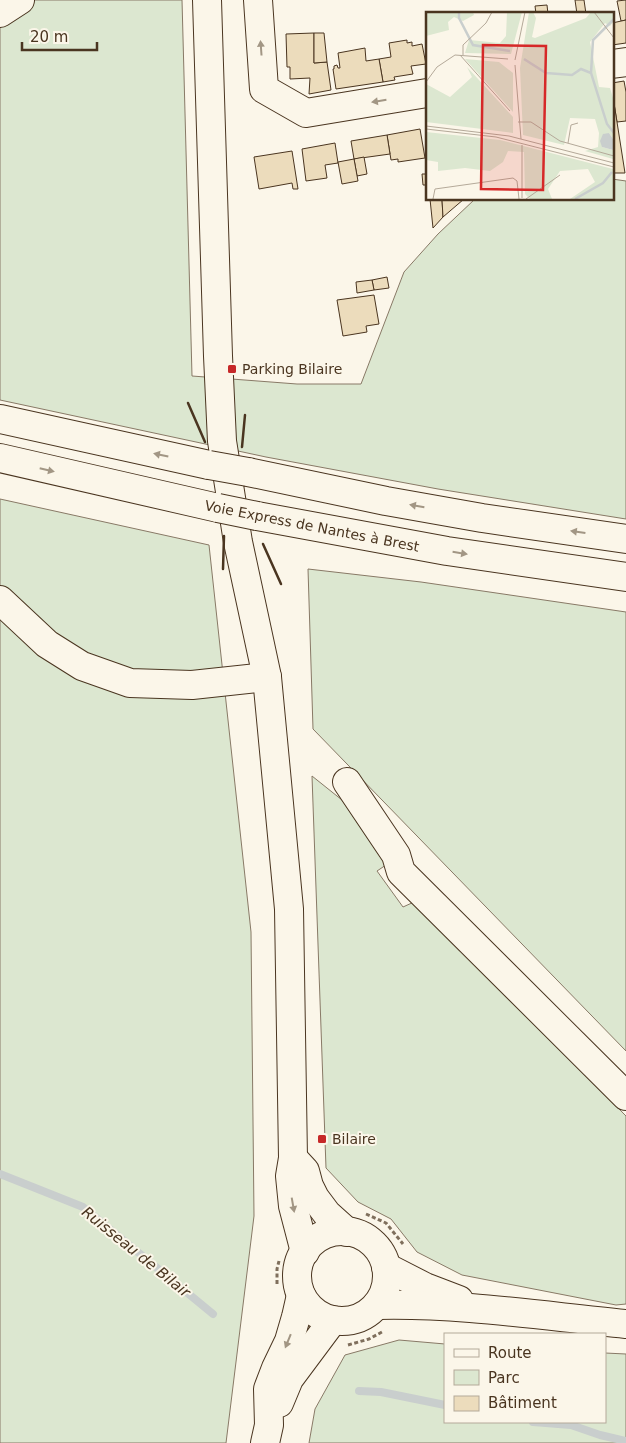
<svg xmlns="http://www.w3.org/2000/svg" width="626" height="1443" font-family="'DejaVu Sans',sans-serif">
  <style>
    .green { fill: #dce7d0; stroke: #887966 }
    .lines { fill: none; stroke-linecap: round; stroke-linejoin: round }
    .stream { stroke: #c9cecd; stroke-width: 8 }
    .building { fill: #ecdcbc; stroke: #4a3520 }
    .minor-casing { stroke: #4a3520; stroke-width: 30 }
    .highway-casing { stroke: #4a3520; stroke-width: 30 }
    .path { stroke: #7f6f5c; stroke-width: 3; stroke-dasharray: 4 2.5; stroke-linecap: butt }
    .minor { stroke: #fbf6e9; stroke-width: 28 }
    .highway { stroke: #fbf6e9; stroke-width: 28 }
    .highway-bridge-casing { stroke: #4a3520; stroke-width: 30; stroke-linecap: butt }
    .highway-bridge { stroke: #fbf6e9; stroke-width: 28 }
    .wall { stroke: #4a3520; stroke-width: 2.5 }
    .oneway { fill: #a29684 }
    .poi-dot { fill: #c62828; stroke: #fbf6e9; stroke-width: 2 }
    .labels { text-anchor: middle; dominant-baseline: central; stroke-width: 4; stroke-linejoin: round; paint-order: stroke }
    .poi-label { font-size: 14px; fill: #4a3520; stroke: #fbf6e9; text-anchor: start }
    .street-label { font-size: 14px; fill: #4a3520; stroke: #fbf6e9 }
    .water-label { font-size: 15px; font-style: italic; fill: #4a3520; stroke: #fbf6e9 }
    .inset-river { fill: none; stroke: #c9cecd; stroke-width: 2.5 }
    .inset-road { fill: none; stroke: #b4a999; stroke-width: 1 }
    .view { fill: #d62828; fill-opacity: 0.15; stroke: #d62828; stroke-width: 2.5 }
    .inset-edge { fill: none; stroke: #4a3520; stroke-width: 2.5 }
  </style>
  <rect width="100%" height="100%" fill="#fbf6e9"/>
  <g class="green">
    <path d="M0 0H182L192 376 297 384H361L404 272 438 234 475 199H612V179L626 181V519L438 489 266 457 0 400Z"/>
    <path d="M0 499 209 545 251 932 254 1216 226 1443H0Z"/>
    <path d="M308 569 421 582 626 612V1051L313 729Z"/>
    <path d="M312 776 342 800 386 865 377 871 403 907 414 902 626 1116V1304L616 1305 462 1275 417 1252 391 1219 358 1202 326 1168Z"/>
    <path d="M399 1340 445 1344V1422H605V1353L626 1354V1443H309L315 1409 345 1355Z"/>
  </g>
  <g class="lines">
    <g class="stream">
      <path d="M0 1174 83 1207 213 1314"/>
      <path d="M359 1391 381 1392 445 1405"/>
      <path d="M533 1422 571 1425 600 1435 626 1441"/>
    </g>
  </g>
  <g class="building">
    <path d="M575 0H584L586 14H577Z"/>
    <path d="M626 0V20L621 21 617 1Z"/>
    <path d="M547 5 548 14H536L535 6Z"/>
    <path d="M626 20V43L612 45V23Z"/>
    <path d="M314 33V63L327 62 331 90 309 94 310 78 290 79V67H287L286 34Z"/>
    <path d="M314 33H324L327 62 314 63Z"/>
    <path d="M407 40V43L412 42V46L422 44 426 64 411 66 413 74 394 77 395 80 383 82 379 59 391 57 389 43Z"/>
    <path d="M365 48 366 61 379 59 383 82 336 89 333 69H334V66L337 65 338 68H340L338 53Z"/>
    <path d="M624 81 626 92V121L617 122 612 92V83Z"/>
    <path d="M612 103H614L625 173H612Z"/>
    <path d="M420 129 425 158 398 162V159L391 160 387 135Z"/>
    <path d="M387 135 390 154 354 159 351 141Z"/>
    <path d="M335 143 338 163 325 165 327 178 306 181 302 149Z"/>
    <path d="M292 151 298 189H293L292 183 259 189 254 157Z"/>
    <path d="M364 157 367 174 357 176 354 159Z"/>
    <path d="M354 159 358 181 342 184 338 162Z"/>
    <path d="M426 172H427V185H423L422 174H427Z"/>
    <path d="M430 199H442L443 217 433 228Z"/>
    <path d="M444 199H464L443 217 442 200Z"/>
    <path d="M387 277 389 288 374 290 372 280Z"/>
    <path d="M372 280 374 290 357 293 356 282Z"/>
    <path d="M374 295 379 324 366 326 367 332 343 336 337 300Z"/>
  </g>
  <g class="lines">
    <g class="minor-casing">
      <g id="minor">
        <path d="M207 0 218 356 222 441 238 542 267 677 289 909 293 1158 290 1176 293 1206 305 1252"/>
        <path d="M258 0 264 89 306 113 427 93"/>
        <path d="M0 13 20 0"/>
        <path d="M612 64 626 62"/>
        <path d="M0 600 47 644 82 666 130 683 192 685 267 677"/>
        <path d="M347 782 396 855 401 872 626 1096"/>
        <path d="M293 1158 305 1171 309 1186 315 1198 327 1214 347 1232"/>
        <circle cx="342" cy="1276" r="45"/>
        <path d="M386 1267 425 1287 459 1300"/>
        <path d="M377 1305C460 1303 543 1316 626 1324"/>
        <path d="M279 1403 289 1379 333 1320"/>
        <path d="M265 1443 269 1425 268 1389 276 1368 289 1341 296 1317 301 1295"/>
      </g>
    </g>
    <g class="highway-casing">
      <g id="highway">
        <path d="M0 419 209 465"/>
        <path d="M0 458 218 508"/>
        <path d="M248 472 386 501 482 518 626 539"/>
        <path d="M257 516 447 551 626 577"/>
      </g>
    </g>
    <g class="path">
      <path d="M366 1214 386 1223 403 1244"/>
      <path d="M277 1284V1269L279 1261"/>
      <path d="M348 1345 369 1339 382 1332"/>
    </g>
    <use href="#minor" class="minor"/>
    <use href="#highway" class="highway"/>
    <g class="highway-bridge-casing">
      <g id="highway-bridge">
        <path d="M209 465 248 472"/>
        <path d="M218 508 257 516"/>
      </g>
    </g>
    <use href="#highway-bridge" class="highway-bridge"/>
    <g class="wall">
      <path d="M188 403 205 442"/>
      <path d="M242 447 245 415"/>
      <path d="M263 544 281 584"/>
      <path d="M223 569 224 536"/>
    </g>
  </g>
  <defs><path id="oneway-solid" d="M-6-.8H1V-3.2L6.5 0L1 3.2V.8H-6Z" transform="scale(1.25)"/></defs>
  <g class="oneway">
    <use href="#oneway-solid" transform="translate(261 48) rotate(-94)"/>
    <use href="#oneway-solid" transform="translate(379 101) rotate(171)"/>
    <use href="#oneway-solid" transform="translate(161 455) rotate(-168)"/>
    <use href="#oneway-solid" transform="translate(47 470) rotate(13)"/>
    <use href="#oneway-solid" transform="translate(417 506) rotate(-170)"/>
    <use href="#oneway-solid" transform="translate(578 532) rotate(-172)"/>
    <use href="#oneway-solid" transform="translate(460 553) rotate(9)"/>
    <use href="#oneway-solid" transform="translate(293 1205) rotate(80)"/>
    <use href="#oneway-solid" transform="translate(288 1341) rotate(112)"/>
  </g>
  <g class="poi-dot">
    <rect x="227" y="364" width="10" height="10" rx="2.5"/>
    <rect x="317" y="1134" width="10" height="10" rx="2.5"/>
  </g>
  <g class="labels">
    <g class="poi-label">
      <text x="242" y="369">Parking Bilaire</text>
      <text x="332" y="1139">Bilaire</text>
    </g>
    <g class="street-label">
      <text transform="translate(312 526) rotate(11)">Voie Express de Nantes à Brest</text>
    </g>
    <g class="water-label">
      <text transform="translate(136 1252) rotate(39)">Ruisseau de Bilair</text>
    </g>
  </g>
  <g transform="translate(426 12)">
    <rect width="188" height="188" fill="#fbf6e9"/>
    <path d="M0 0H47L48 3 37 9 28 5 22 10 23 18 0 24ZM81 0H96L85 42 39 41 43 28 74 31 80 24ZM103 0H107L110 6 106 25 109 26 160 6 165 0H187V10L184 14 179 11 164 30 173 75 184 76 187 86V127L183 121 176 135 187 138V147L159 139 172 135 173 121 169 107 144 106 138 133 97 123 94 56ZM39 47 73 50 87 61V100ZM41 55 87 105V121L0 110V72L24 85 46 65ZM0 120 74 128 187 157V187H144L169 170 162 157 134 159 122 177 126 187H104L99 182 98 140 82 139 77 150 64 159 39 156 12 159V150L0 148Z" fill="#dce7d0"/>
    <path d="M183 121 187 127V138L176 135 174 129 177 122Z" fill="#c9cecd"/>
    <path class="inset-river" d="M33 0V6L47 33 84 39M98 47 120 61 146 63 155 57 165 61 181 112 188 121M165 61 167 28 188 7M149 187 177 171 186 160"/>
    <path class="inset-road" d="M168 0 188 26M34 43 84 99M37 43V33L60 11 66 0M89 48 99 0M89 53 95 127M0 70 11 55 29 43 82 47M92 110H105L134 129 188 144M0 114 83 124 188 151M0 117 70 125 188 155M142 131 145 113 152 111M96 133V186M7 187 9 177 87 166 91 169 93 187M100 187 134 163"/>
    <path class="view" d="M57 33 120 34 117 178 55 177Z"/>
    <rect width="188" height="188" class="inset-edge"/>
  </g>
  <rect x="444" y="1333" width="162" height="90" fill="#fbf6e9" stroke="#b4a999"/>
  <rect x="454" y="1349" width="25" height="8" fill="#fbf6e9" stroke="#b4a999"/>
  <text x="488" y="1358" font-size="15" fill="#4a3520">Route</text>
  <rect x="454" y="1370" width="25" height="15" fill="#dce7d0" stroke="#b4a999"/>
  <text x="488" y="1383" font-size="15" fill="#4a3520">Parc</text>
  <rect x="454" y="1396" width="25" height="15" fill="#ecdcbc" stroke="#b4a999"/>
  <text x="488" y="1408" font-size="15" fill="#4a3520">Bâtiment</text>
  <path d="M22 42v8h75v-8" fill="none" stroke="#4a3520" stroke-width="2.5"/>
  <text x="30" y="42" font-size="15" fill="#4a3520" stroke="#fbf6e9" stroke-width="4" paint-order="stroke">20 m</text>
</svg>
